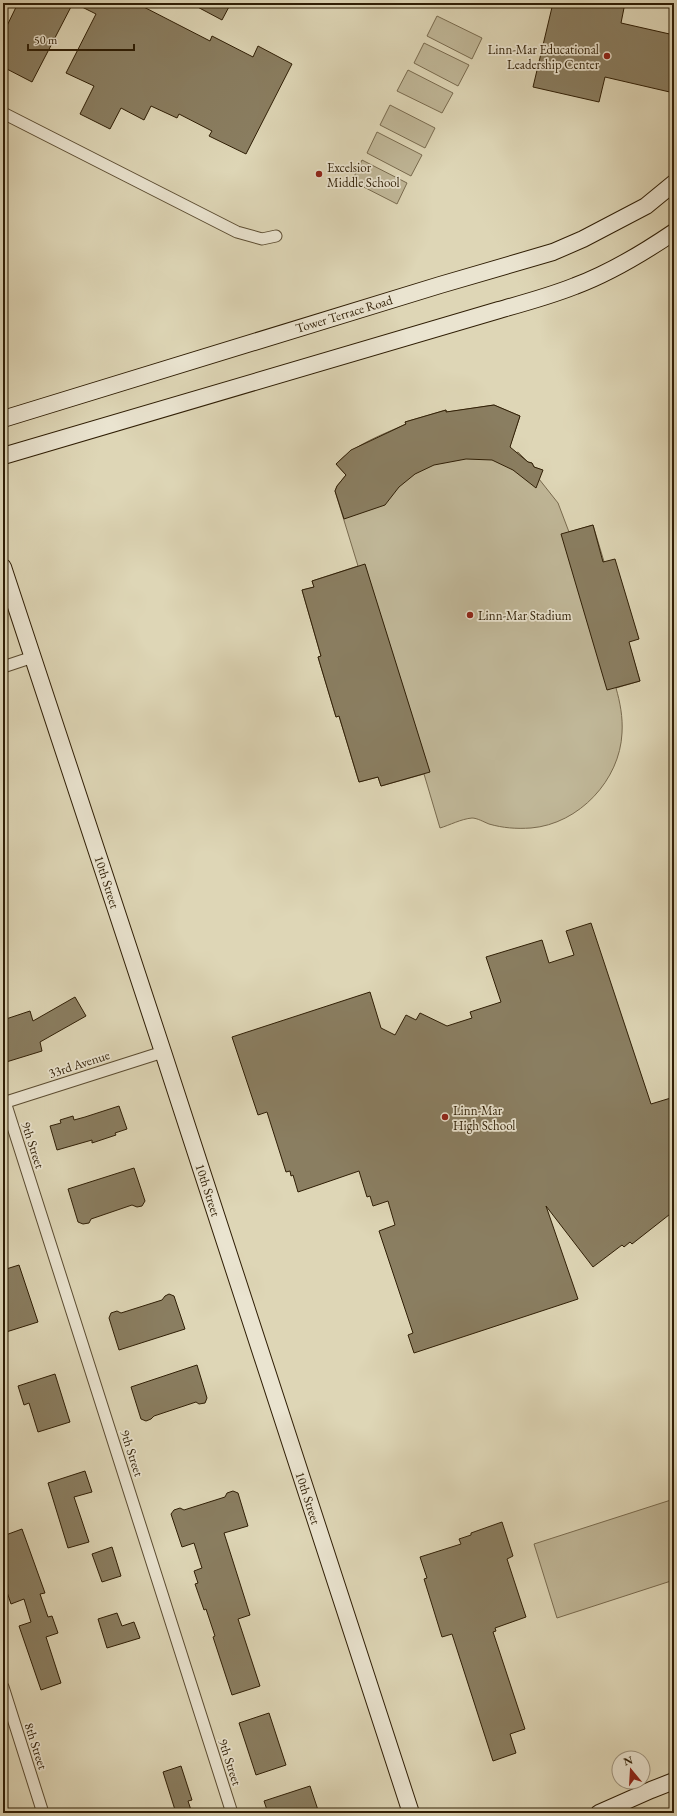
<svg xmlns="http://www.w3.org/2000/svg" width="677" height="1816" font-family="'EB Garamond',serif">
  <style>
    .green { fill: #c0b798; stroke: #786a4e }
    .building { fill: #8a7e61; stroke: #2f1e05 }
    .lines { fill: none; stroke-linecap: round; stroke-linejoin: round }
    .street-casing { stroke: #5b4c31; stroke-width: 13 }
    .secondary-casing { stroke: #2f1e05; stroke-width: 18 }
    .street { stroke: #eae4d0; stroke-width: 11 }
    .secondary { stroke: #eae4d0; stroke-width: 16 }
    .poi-dot { fill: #8f2418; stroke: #eae4d0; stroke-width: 1.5 }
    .labels { text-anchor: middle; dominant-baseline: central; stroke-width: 3.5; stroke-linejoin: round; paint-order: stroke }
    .poi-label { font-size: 13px; fill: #2f1e05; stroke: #eae4d0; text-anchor: start }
    .street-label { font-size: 13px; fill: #2f1e05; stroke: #eae4d0 }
  </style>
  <rect width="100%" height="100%" fill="#ded6b6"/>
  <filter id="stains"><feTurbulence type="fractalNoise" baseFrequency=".005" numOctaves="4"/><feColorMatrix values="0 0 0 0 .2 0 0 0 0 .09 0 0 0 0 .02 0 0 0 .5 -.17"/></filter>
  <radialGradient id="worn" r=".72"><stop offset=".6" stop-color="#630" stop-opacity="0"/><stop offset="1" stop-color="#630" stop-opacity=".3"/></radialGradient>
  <g class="green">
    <path d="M437 16 482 38 472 59 427 36Z"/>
    <path d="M424 43 469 65 458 86 414 63Z"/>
    <path d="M408 70 453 93 442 113 397 91Z"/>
    <path d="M390 105 435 128 425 148 380 125Z"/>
    <path d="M377 132 422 155 411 176 367 153Z"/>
    <path d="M362 160 407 183 397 204 352 181Z"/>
    <path d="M494 405 520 416 506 458 518 452 528 462 532 463 534 467 542 470 539 479 558 503 569 532 593 525 640 681 616 688C620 702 623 717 622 733 620 780 579 824 531 828 516 829 503 828 489 824 484 822 477 818 472 818 461 819 450 825 440 828L424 774 381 786 378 777 359 782 339 716 336 717 318 657 321 656 302 590 314 587 312 581 358 566 335 491 337 486 346 475 336 464C355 444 382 435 406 424L405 422 446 410 447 412Z"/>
    <path d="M674 1499V1580L557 1618 534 1544Z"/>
  </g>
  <g class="building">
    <path d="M18 3H73L32 82 3 67V48L7 41 3 38V34Z"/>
    <path d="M74 3H136L210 41 212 36 253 57 258 46 292 64 246 154 209 136 212 131 179 114 177 118 151 106 144 120 121 108 110 129 80 114 94 86 66 73 96 14Z"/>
    <path d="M190 3H231L222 20Z"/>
    <path d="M553 3H625L621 23 674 35V93L605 77 599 102 533 87Z"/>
    <path d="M494 405 520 416 510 447 528 462 532 463 534 467 543 470 536 488 513 470 492 460 466 459 434 465 415 474 399 487 385 505 344 519 335 491 337 486 346 475 336 464 351 450 406 424 405 422 446 410V412Z"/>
    <path d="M593 525 603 562 615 559 639 639 629 642 640 681 607 690 561 534Z"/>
    <path d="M365 564 430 772 381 786 378 777 359 782 339 716 336 717 318 657 321 656 302 590 314 587 312 581Z"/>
    <path d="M591 923 651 1104 674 1097V1211L632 1244 630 1242 624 1247 622 1245 593 1267 546 1206 578 1299 414 1353 408 1335 413 1333 379 1231 395 1225 388 1201 373 1206 370 1196 367 1197 359 1171 298 1192 293 1175 291 1176 290 1171 286 1172 267 1112 258 1115 232 1037 370 992 381 1028 395 1035 406 1015 416 1020 420 1013 447 1026 472 1018 470 1012 501 1002 486 957 542 940 549 963 574 955 566 931Z"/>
    <path d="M75 997 86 1016 40 1042 42 1051 3 1063V1020L30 1011 33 1021Z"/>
    <path d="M119 1106 127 1129 115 1133 116 1135 92 1143V1140L57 1150 50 1126 61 1123 60 1120 73 1116 74 1120 85 1117Z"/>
    <path d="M134 1168 145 1201 142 1206 137 1207 132 1205 91 1219 89 1223 83 1224 78 1222 68 1189Z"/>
    <path d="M19 1265 38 1322 3 1333V1270Z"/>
    <path d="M169 1294 174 1296 185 1329 119 1350 109 1318 111 1313 117 1311 121 1313 162 1300 165 1296Z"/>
    <path d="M197 1365 207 1398 205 1403 199 1404 196 1402 154 1416 151 1419 146 1421 141 1419 131 1387Z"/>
    <path d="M55 1374 70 1422 38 1432 29 1403 24 1405 18 1386Z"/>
    <path d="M85 1471 92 1492 74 1497 89 1542 68 1548 48 1483Z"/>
    <path d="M233 1491 238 1493 248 1526 224 1533 250 1615 238 1619 260 1686 232 1695 213 1637 215 1636 206 1609 204 1610 195 1584 198 1583 194 1571 202 1568 194 1543 182 1547 171 1514 174 1510 180 1508 184 1510 225 1497 227 1493Z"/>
    <path d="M502 1522 513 1556 507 1559 526 1617 495 1628 496 1631 493 1632 525 1729 510 1734 516 1753 493 1761 452 1634 442 1637 424 1579 427 1578 420 1557 461 1544 459 1539 471 1535V1533Z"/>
    <path d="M22 1529 45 1593 40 1594 48 1617 52 1616 58 1633 46 1637 61 1683 41 1690 19 1626 31 1622 24 1599 11 1604 3 1580V1536Z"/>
    <path d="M112 1547 121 1576 102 1582 92 1554Z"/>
    <path d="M117 1613 122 1626 134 1622 140 1638 107 1648 98 1619Z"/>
    <path d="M269 1713 286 1765 256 1775 239 1723Z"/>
    <path d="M181 1766 192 1800 188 1801 192 1813H176L163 1772Z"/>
    <path d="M310 1786 319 1813H268L264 1801Z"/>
  </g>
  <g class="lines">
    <g class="street-casing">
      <g id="street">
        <path d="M3 113 237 232 262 239 276 236"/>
        <path d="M3 667 33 657"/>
        <path d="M5 1102 232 1813"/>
        <path d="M3 1103 163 1052"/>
        <path d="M3 1687 43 1813"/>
      </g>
    </g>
    <g class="secondary-casing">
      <g id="secondary">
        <path d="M3 419 440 285 553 252 583 239 646 206 674 183"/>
        <path d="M3 456 499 310C524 303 550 296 575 286 610 273 643 253 674 232"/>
        <path d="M3 567 163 1052 411 1813"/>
        <path d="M599 1813 651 1790 674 1781"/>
      </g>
    </g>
    <use href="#street" class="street"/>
    <use href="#secondary" class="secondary"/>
  </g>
  <g class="poi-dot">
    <circle cx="607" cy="56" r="4"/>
    <circle cx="319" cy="174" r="4"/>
    <circle cx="470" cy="615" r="4"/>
    <circle cx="445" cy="1117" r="4"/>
  </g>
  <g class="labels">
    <g class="poi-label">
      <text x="599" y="49" text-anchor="end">Linn-Mar Educational<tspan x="599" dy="15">Leadership Center</tspan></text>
      <text x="327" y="167">Excelsior<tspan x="327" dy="15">Middle School</tspan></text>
      <text x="478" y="615">Linn-Mar Stadium</text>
      <text x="453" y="1110">Linn-Mar<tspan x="453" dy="15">High School</tspan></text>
    </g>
    <g class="street-label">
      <text transform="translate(344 314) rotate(-17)">Tower Terrace Road</text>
      <text transform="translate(107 882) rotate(72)">10th Street</text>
      <text transform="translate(79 1064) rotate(-18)">33rd Avenue</text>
      <text transform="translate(33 1145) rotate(72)">9th Street</text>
      <text transform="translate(208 1190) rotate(72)">10th Street</text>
      <text transform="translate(132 1453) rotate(72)">9th Street</text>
      <text transform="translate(308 1498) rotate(72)">10th Street</text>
      <text transform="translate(36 1746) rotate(72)">8th Street</text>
      <text transform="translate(230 1762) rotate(72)">9th Street</text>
    </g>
  </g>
  <rect width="677" height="1816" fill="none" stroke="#ded6b6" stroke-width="16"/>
  <rect x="4" y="4" width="669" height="1808" fill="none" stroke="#2f1e05" stroke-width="2"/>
  <rect x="8" y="8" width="661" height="1800" fill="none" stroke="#2f1e05"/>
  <g transform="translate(631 1770) rotate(342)"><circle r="19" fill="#eae4d0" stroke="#9f957f"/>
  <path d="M0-3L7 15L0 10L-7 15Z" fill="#8f2418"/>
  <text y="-6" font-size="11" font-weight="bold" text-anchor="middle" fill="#2f1e05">N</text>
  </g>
  <path d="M28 44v6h106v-6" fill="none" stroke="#2f1e05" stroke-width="2"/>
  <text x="34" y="44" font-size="12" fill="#2f1e05" stroke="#eae4d0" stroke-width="3" paint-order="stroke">50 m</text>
  <rect width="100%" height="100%" filter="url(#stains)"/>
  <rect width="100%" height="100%" fill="url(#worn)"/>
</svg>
